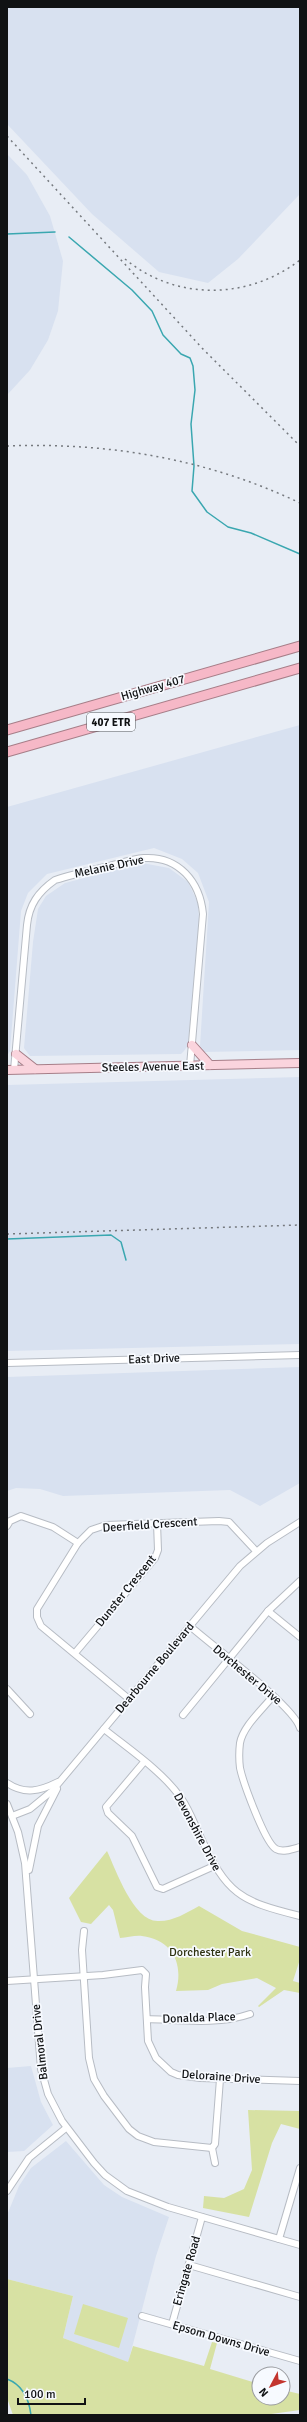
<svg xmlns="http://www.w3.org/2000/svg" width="307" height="2422" font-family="Signika,sans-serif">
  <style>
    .built { fill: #d8e1f0 }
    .green { fill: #d7e1a3 }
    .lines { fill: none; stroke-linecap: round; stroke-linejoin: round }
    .stream { stroke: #3aa7b0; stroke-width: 1.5 }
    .minor-casing { stroke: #b7bcc4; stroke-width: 8 }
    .major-casing { stroke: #a67e88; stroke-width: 10 }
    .highway-casing { stroke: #a67e88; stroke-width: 11 }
    .minor { stroke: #fff; stroke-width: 6 }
    .major { stroke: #fad4dd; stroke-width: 8 }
    .highway { stroke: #f6b8c7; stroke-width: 9 }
    .rail { stroke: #75797e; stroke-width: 1.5; stroke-dasharray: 2 4; stroke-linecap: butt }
    .labels { text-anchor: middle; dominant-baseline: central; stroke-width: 3.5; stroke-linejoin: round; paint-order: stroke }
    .shield { fill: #f7faff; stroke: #55585a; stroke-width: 1 }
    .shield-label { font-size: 11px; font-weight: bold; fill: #101214 }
    .street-label { font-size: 12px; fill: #101214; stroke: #f7faff }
    .park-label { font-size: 12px; fill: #2d3110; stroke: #f7faff }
  </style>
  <rect width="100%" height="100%" fill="#e8edf5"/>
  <g class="built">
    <path d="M7 7H300V194L238 259 208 283 159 272 92 214 7 124Z"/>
    <path d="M7 154 27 175 50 216 63 261 58 311 48 340 30 370 7 395Z"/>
    <path d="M300 725V1050L203 1052 200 1046 209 902 198 873 182 859 154 848 47 874 28 893 21 911 10 1051 7 1056V807Z"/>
    <path d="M142 863 169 868 188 882 198 903 199 919 188 1045 184 1051 181 1054 30 1056 24 1048 33 942 38 909 46 896 65 883Z"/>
    <path d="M300 1077V1344L7 1351V1085Z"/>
    <path d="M300 1367V1483L260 1506 230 1490 63 1496 40 1489 16 1488 7 1491V1377Z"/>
    <path d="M31 2066 41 2102 53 2125 24 2151 7 2152V2068Z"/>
    <path d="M66 2141 104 2185 122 2197 169 2217 156 2256 128 2363 63 2338 73 2296 7 2279V2215L19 2186 31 2168Z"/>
  </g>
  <g class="green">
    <path d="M107 1851C116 1870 134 1923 159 1921 174 1921 186 1913 199 1906L242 1931 300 1947V1959L293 1981 300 1983V1993L284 1990 259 2007 258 2006 276 1988 257 1978 222 1984 208 1990 176 1991C184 1963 172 1940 142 1936 135 1935 127 1938 120 1938L113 1910 109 1905 91 1924 81 1922 69 1898Z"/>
    <path d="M248 2110 300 2111V2129L281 2124 272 2143 249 2217 203 2208 204 2196 224 2198 244 2189 252 2170Z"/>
    <path d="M7 2279 73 2296 63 2338 128 2362 133 2346 204 2366 212 2342 217 2343 210 2369 259 2384V2398H283V2390L300 2394V2410L264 2415H13L7 2398Z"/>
    <path d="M83 2304 128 2318 119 2348 74 2334Z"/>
  </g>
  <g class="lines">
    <g class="stream">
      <path d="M7 234 55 232"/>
      <path d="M69 237 132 290 152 311 163 335 181 354 190 358 193 366 195 390 191 424 194 466 192 491 207 512 228 527 251 533 300 554"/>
      <path d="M7 1239 111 1235 121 1242 126 1260"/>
      <path d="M7 2379C23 2385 29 2399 31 2415"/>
    </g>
    <g class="minor-casing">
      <g id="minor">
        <path d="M14 1070 27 925C29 905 38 892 55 880 71 875 88 871 105 867 118 864 131 859 144 858 179 856 200 882 203 914L190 1066"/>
        <path d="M7 1363 300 1355"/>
        <path d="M7 1526 10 1521 21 1516 53 1527 78 1543"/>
        <path d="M268 1611 300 1637"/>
        <path d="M190 1626C211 1645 294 1706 300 1728"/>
        <path d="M75 1653 155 1558 158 1550 157 1523"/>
        <path d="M7 1689 30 1714"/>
        <path d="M273 1696C263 1709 243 1726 240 1743 239 1751 239 1760 240 1768 243 1782 265 1843 276 1849 283 1853 293 1849 300 1847"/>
        <path d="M129 1699 41 1626 37 1617V1609L78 1543 91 1530 106 1525 219 1521 229 1522 256 1551"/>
        <path d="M183 1715 268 1611 300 1581"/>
        <path d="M104 1729C130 1750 162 1771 181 1798 189 1809 194 1823 200 1836 227 1894 239 1901 300 1916"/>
        <path d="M144 1762 106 1807 108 1813 132 1836 157 1887 163 1889 214 1866"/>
        <path d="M7 1783C25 1795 40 1791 58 1782"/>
        <path d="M7 1804 18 1832 25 1863 41 2069 48 2094 62 2121 94 2163 105 2175 127 2191 168 2207 300 2245"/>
        <path d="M12 1816 30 1809 52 1791 240 1566 267 1543 300 1522"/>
        <path d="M29 1870 38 1826 57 1789"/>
        <path d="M84 1931 82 1950 89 2058 94 2079 104 2096 129 2129 138 2136 154 2142 212 2148 215 2144 220 2079"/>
        <path d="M7 1981 103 1975 142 1970 146 1974 145 1987 148 2041 156 2058 171 2072 178 2075 200 2078 300 2081"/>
        <path d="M147 2019C180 2020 219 2025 250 2014"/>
        <path d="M212 2148 215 2163"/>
        <path d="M7 2191 29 2158 66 2128"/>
        <path d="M279 2239 300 2168"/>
        <path d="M189 2265 300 2297"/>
        <path d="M142 2316 300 2361"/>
        <path d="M172 2324 202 2217"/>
      </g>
    </g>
    <g class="major-casing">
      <g id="major">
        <path d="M192 1045 210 1065"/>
        <path d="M16 1054 35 1069"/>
        <path d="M7 1070 300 1063"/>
      </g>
    </g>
    <g class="highway-casing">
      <g id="highway">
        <path d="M7 730 300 646"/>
        <path d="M7 752 300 668"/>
      </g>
    </g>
    <use href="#minor" class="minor"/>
    <use href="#major" class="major"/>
    <use href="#highway" class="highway"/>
    <g class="rail">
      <path d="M7 136 202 348 300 446"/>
      <path d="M125 259C176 301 248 300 300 260"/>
      <path d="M7 446C108 442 208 459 300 503"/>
      <path d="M7 1234 300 1225"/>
    </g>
  </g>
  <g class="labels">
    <rect class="shield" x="87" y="713" width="48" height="18" rx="3"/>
    <g class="shield-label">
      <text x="111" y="722">407 ETR</text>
    </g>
    <g class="street-label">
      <text transform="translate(153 688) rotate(-16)">Highway 407</text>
      <text transform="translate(109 867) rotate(-12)">Melanie Drive</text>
      <text transform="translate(153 1067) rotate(-1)">Steeles Avenue East</text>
      <text transform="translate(154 1359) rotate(-2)">East Drive</text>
      <text transform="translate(150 1525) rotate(-4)">Deerfield Crescent</text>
      <text transform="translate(126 1591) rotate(-51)">Dunster Crescent</text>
      <text transform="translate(155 1668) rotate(-50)">Dearbourne Boulevard</text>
      <text transform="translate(247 1675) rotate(40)">Dorchester Drive</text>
      <text transform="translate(197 1832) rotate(62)">Devonshire Drive</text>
      <text transform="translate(199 2018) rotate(-2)">Donalda Place</text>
      <text transform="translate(40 2042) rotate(-96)">Balmoral Drive</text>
      <text transform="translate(221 2077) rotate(4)">Deloraine Drive</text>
      <text transform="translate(187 2271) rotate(-74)">Eringate Road</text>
      <text transform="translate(221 2339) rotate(16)">Epsom Downs Drive</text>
    </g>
    <g class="park-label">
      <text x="210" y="1952">Dorchester Park</text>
    </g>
  </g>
  <rect width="307" height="2422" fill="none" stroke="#101214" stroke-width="16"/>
  <g transform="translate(271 2386) rotate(229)"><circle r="19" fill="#f7faff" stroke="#9b9da1"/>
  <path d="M0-3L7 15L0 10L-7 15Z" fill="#c3352f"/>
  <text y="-6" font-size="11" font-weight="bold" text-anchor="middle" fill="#101214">N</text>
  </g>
  <path d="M18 2398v6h67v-6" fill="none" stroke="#101214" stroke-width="2"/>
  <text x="24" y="2398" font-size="12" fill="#101214" stroke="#f7faff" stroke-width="3" paint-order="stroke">100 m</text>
</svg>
